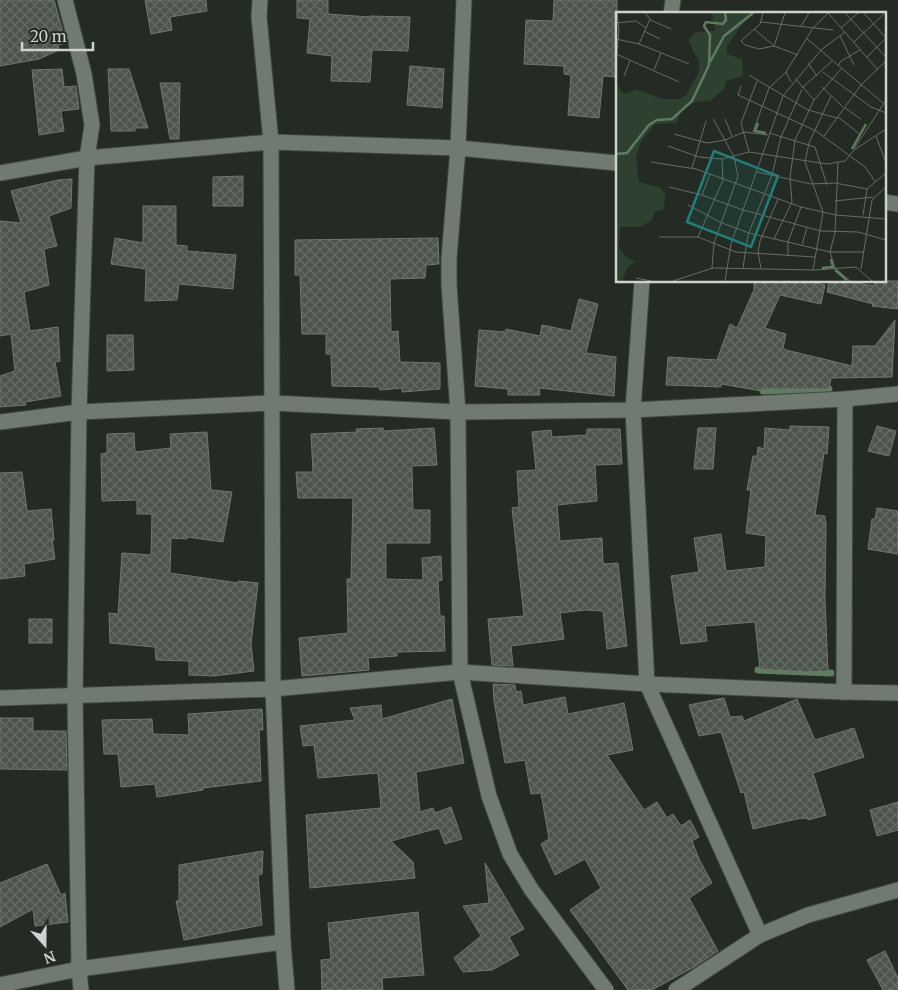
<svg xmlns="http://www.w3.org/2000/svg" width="898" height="990" font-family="Merriweather,serif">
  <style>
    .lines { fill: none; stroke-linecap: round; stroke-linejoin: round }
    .stream { stroke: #5d7c60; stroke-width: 7 }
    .building { fill: url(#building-cross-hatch); stroke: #6f786f }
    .minor-casing { stroke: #424943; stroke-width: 17 }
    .minor { stroke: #717a71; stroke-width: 15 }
    .inset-river { fill: none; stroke: #5d7c60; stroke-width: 2.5 }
    .inset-road { fill: none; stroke: #676e68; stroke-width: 1 }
    .view { fill: #227f78; fill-opacity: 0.15; stroke: #227f78; stroke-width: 2.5 }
    .inset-edge { fill: none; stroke: #ced3cf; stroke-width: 2.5 }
  </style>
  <defs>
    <pattern id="building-cross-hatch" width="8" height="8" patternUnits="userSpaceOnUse" patternTransform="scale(1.25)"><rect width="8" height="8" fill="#4c544c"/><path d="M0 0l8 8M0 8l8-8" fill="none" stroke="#656c65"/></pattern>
  </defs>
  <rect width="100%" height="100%" fill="#232b24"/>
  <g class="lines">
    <g class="stream">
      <path d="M763 391 829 389"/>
      <path d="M758 670 831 673"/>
    </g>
  </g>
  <g class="building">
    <path d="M0 0H54L66 43 58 45 59 50 39 59 0 66Z"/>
    <path d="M145 0H206L207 11 170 17 172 30 151 34Z"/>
    <path d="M297 0H328V14L370 17V16L410 17 408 51 372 50 370 82 331 81 332 56 307 53 310 19 297 18Z"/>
    <path d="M554 0H617V77L603 76 599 118 568 115 571 75 564 74V66L524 64 526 20 553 21Z"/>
    <path d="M410 66 444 69 442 108 407 105Z"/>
    <path d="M62 69 64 87 76 86 79 109 61 111 64 131 39 135 32 70Z"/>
    <path d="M108 69H129L148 128H135V131H111Z"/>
    <path d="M160 83H180L179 139H170Z"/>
    <path d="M243 176V206H213V177Z"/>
    <path d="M72 179 71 208 49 216 57 246 44 249 49 285 24 292 30 331 58 327 60 361 55 362 61 396 25 402 26 405 0 407V376L15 371 11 334 0 336V221L21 223 11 191 58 180Z"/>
    <path d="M143 206H176V245L187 246V251L236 255 233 289 179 284 177 300 145 301 146 269 111 264 115 238 143 243Z"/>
    <path d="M438 238 439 264 426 265 425 278 390 279 391 332 398 331 400 362 440 363V389L402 392V388L380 390 379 387 332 386 331 354H326V334H302L300 275H295V240Z"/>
    <path d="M754 281H808L825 285 821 304 780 295 765 328 786 334 783 348 786 350 852 366 853 346H875L895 320 892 377 831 378 829 389H763L762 391 721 384V387L666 385 668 357 717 360 730 324 737 328 754 290Z"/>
    <path d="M829 281H845L874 286 875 281H898V309L872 306 873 304 827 292Z"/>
    <path d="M579 299 598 304 586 353 616 357 614 396 539 388 540 395H508V389L475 386 479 330 505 332 506 329 540 336 542 325 571 331Z"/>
    <path d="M107 335H133L134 370 107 371Z"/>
    <path d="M790 426 829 427 827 454 824 453 815 515 825 516V521H826L825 600 828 671 807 672 760 669 755 622 705 626 707 641 681 644 671 576 699 572 694 538 721 534 726 571 765 567 766 536 746 533 751 490H747L753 456H757L758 447 764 449 765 428 790 430Z"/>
    <path d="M877 426 896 431 889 456 868 451Z"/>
    <path d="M383 428 384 431 434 428 437 465 412 466 413 510H430V543H386V579L423 580 422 558 441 556 442 580 438 581 440 616H444L445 651 397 652V656L368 658 369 670 302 676 299 638 348 633 347 579H351L353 498H298L296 472H313L311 434 357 432 356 429Z"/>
    <path d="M698 428H716L713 469H694Z"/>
    <path d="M587 429H620L622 464 595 465 597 501 557 505 560 541 602 538 603 564 618 563 627 646 607 649 603 611 585 610 560 613 564 639 511 646 513 666 492 665 488 619 524 616 512 508 519 507 517 471 536 470 532 432 551 430 552 437 587 435Z"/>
    <path d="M207 432 211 490 232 492 223 542 187 537V539L171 538 170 573 238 583V581L258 583 251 644 254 671 214 676 189 675V661L156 660 155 647 110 643 109 613 118 614 122 553 151 555 152 514H137V500L102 501 101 454 107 453V434L134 433 135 452 171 448 170 434Z"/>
    <path d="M22 472 27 511 51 509 54 540H52L55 559 24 564 25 576 0 579V473Z"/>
    <path d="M877 508 898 511V554L868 549 872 519H875Z"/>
    <rect x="29" y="619" width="23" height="24"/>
    <path d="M493 684 515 685 516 692 521 691 523 705 565 697 568 714 624 703 633 750 607 755 644 810 657 802 667 818 673 814 681 826 690 820 699 837 692 841 699 859 712 883 689 898 718 951 694 967 652 990H628L570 910 601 888 585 859 555 875 541 844 549 839 541 793 531 794 525 760 505 763 494 701Z"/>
    <path d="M724 698 730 717 742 716 744 721 797 699 815 740 854 728 864 757 813 773 826 815 808 820 807 818 797 819 753 829 744 792 741 793 721 732 699 736 689 705Z"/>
    <path d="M452 699 464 763 416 772 420 812 433 808 435 813 451 807 462 839 445 844 439 828 391 841 413 862 415 878 310 888 306 815 381 808 378 773 318 778 314 745 303 746 300 726 355 720 350 708 381 705 382 719Z"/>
    <path d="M262 709 263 730H259L261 781 203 788V790L157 797 155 784 121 787 118 754H104L102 720 152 719 153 734 189 735 188 714Z"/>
    <path d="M0 718H33V731H66L67 770 0 769Z"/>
    <path d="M898 802V830L877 836 870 810Z"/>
    <path d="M263 851 262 874 258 875 262 925 184 940 176 901H179V865Z"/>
    <path d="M485 863 524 929 509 937 519 955 492 970 463 972 454 958 481 936 463 906 489 903Z"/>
    <path d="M47 864 61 895 65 893 68 922 35 926 33 909 0 927V883Z"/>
    <path d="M418 912 424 975 382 978 383 990H322L321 960 331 959 328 923Z"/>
    <path d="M885 951 898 978V990H883L867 960Z"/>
  </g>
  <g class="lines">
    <g class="minor-casing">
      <g id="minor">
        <path d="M65 0 84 74 92 125 87 158 79 412 75 696 79 969 81 990"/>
        <path d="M260 0 259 17 271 142 273 689 283 942 287 990"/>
        <path d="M464 0 458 148 449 258V285L458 412 460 672 489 796 510 854 531 889 606 990"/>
        <path d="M671 14 673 0"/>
        <path d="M0 173 87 158 271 142 458 148 617 163"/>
        <path d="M884 202 898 204"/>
        <path d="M642 281 633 410 647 684 760 935"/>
        <path d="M845 399 898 394"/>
        <path d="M0 422 79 412 272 403 458 412 633 410 845 399 844 692"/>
        <path d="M0 698 273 689 460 672 647 684 844 692 898 693"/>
        <path d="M0 985 79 969 283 942"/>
        <path d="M676 990 760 935 808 915 898 890"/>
      </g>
    </g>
    <use href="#minor" class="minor"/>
  </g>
  <g transform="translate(616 12)">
    <rect width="270" height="270" fill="#232b24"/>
    <path d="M96 1H134L111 34V42L126 47 127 64 110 69 109 76 94 89 79 90 66 95 61 111 39 112 24 131 20 146 23 170 43 175 49 181 48 197 39 200 36 208 24 215H4L3 236 10 245 19 249 11 256 6 269H0V72L8 82 21 78 47 87H64L70 83 83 60V50L72 28 80 20 99 19Z" fill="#2e4130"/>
    <path class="inset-river" d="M94 50 108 24 137 1M93 53 94 23 88 14 90 10 107 12 110 8 109 1M142 111 139 119 150 121M236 137 250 112M0 142 11 141 33 113 41 108 56 107 76 89 93 53M206 256 217 255 215 247M219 258 231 268"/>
    <path class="inset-road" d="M1 1 3 18 1 41M147 1 144 12 125 29 129 33 143 37 158 34 169 1M212 1 262 58M229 1 270 45M248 1 270 26M34 8 55 17M145 10 217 18M0 11 20 9 30 16M185 14 193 1M225 16 242 1M138 17 158 34 182 43M28 19 44 27M224 24 238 53M190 26 267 91M0 27 23 32 73 52M238 30 269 1M23 32 34 7 29 1M0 42 63 70M251 45 270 26M192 51 201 64M222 54 225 49 244 38M38 58 45 41M207 60 255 95 270 101M133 63 192 98 221 106 245 73 270 49M8 64 14 49M179 66 198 88M175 70 170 60 197 16 212 1M125 74 122 83 200 119 249 155 259 169M206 75 227 95M186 76 216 49M229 96 245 107M222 105 245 123M109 107 116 124M137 120 153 76 170 60M153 121 199 135 211 173M58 122 91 131 109 128 97 107M208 124 221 106M260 124 270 151M52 134 83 145 106 147 133 140 211 152 229 149 238 138 270 117M238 137 270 88M133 140 125 111 141 69M35 150 80 157 185 195 220 203 270 207M222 151 219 221 214 240 219 256 234 269M76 156 90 109M141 160 195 172 219 171 251 177M94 162 86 183 127 198 205 219 242 220 270 228M53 175 86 183M219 189 257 185M72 193 106 211 133 221 214 240H248M247 203 251 177 270 161M43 225H82L120 240 199 245M82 225 107 168 106 147M158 227 176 190 174 166 179 128 198 88 225 57M186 233 191 215M172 244V230L185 195M96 256 98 231 122 164 118 145 109 128 128 120 152 123M127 256 132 223 156 163 165 125 186 77M145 256 142 241 144 229 162 187M245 257 256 188 270 175M197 258 207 200 189 150 193 131 215 84M20 266 35 269M57 269 97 256 199 258 240 255 256 269M109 269 115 232 167 84 205 38 229 20"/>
    <path class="view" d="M98 139 162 164 135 235 71 210Z"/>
    <rect width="270" height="270" class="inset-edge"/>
  </g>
  <g transform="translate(45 945) rotate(159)" stroke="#232b24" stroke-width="4" paint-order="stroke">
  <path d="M0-4L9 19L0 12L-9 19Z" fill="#ced3cf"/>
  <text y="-8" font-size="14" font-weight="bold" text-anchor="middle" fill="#ced3cf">N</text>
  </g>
  <path d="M22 42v8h71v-8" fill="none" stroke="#ced3cf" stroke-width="2.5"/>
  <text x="30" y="42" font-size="15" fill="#ced3cf" stroke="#232b24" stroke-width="4" paint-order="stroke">20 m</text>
</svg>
